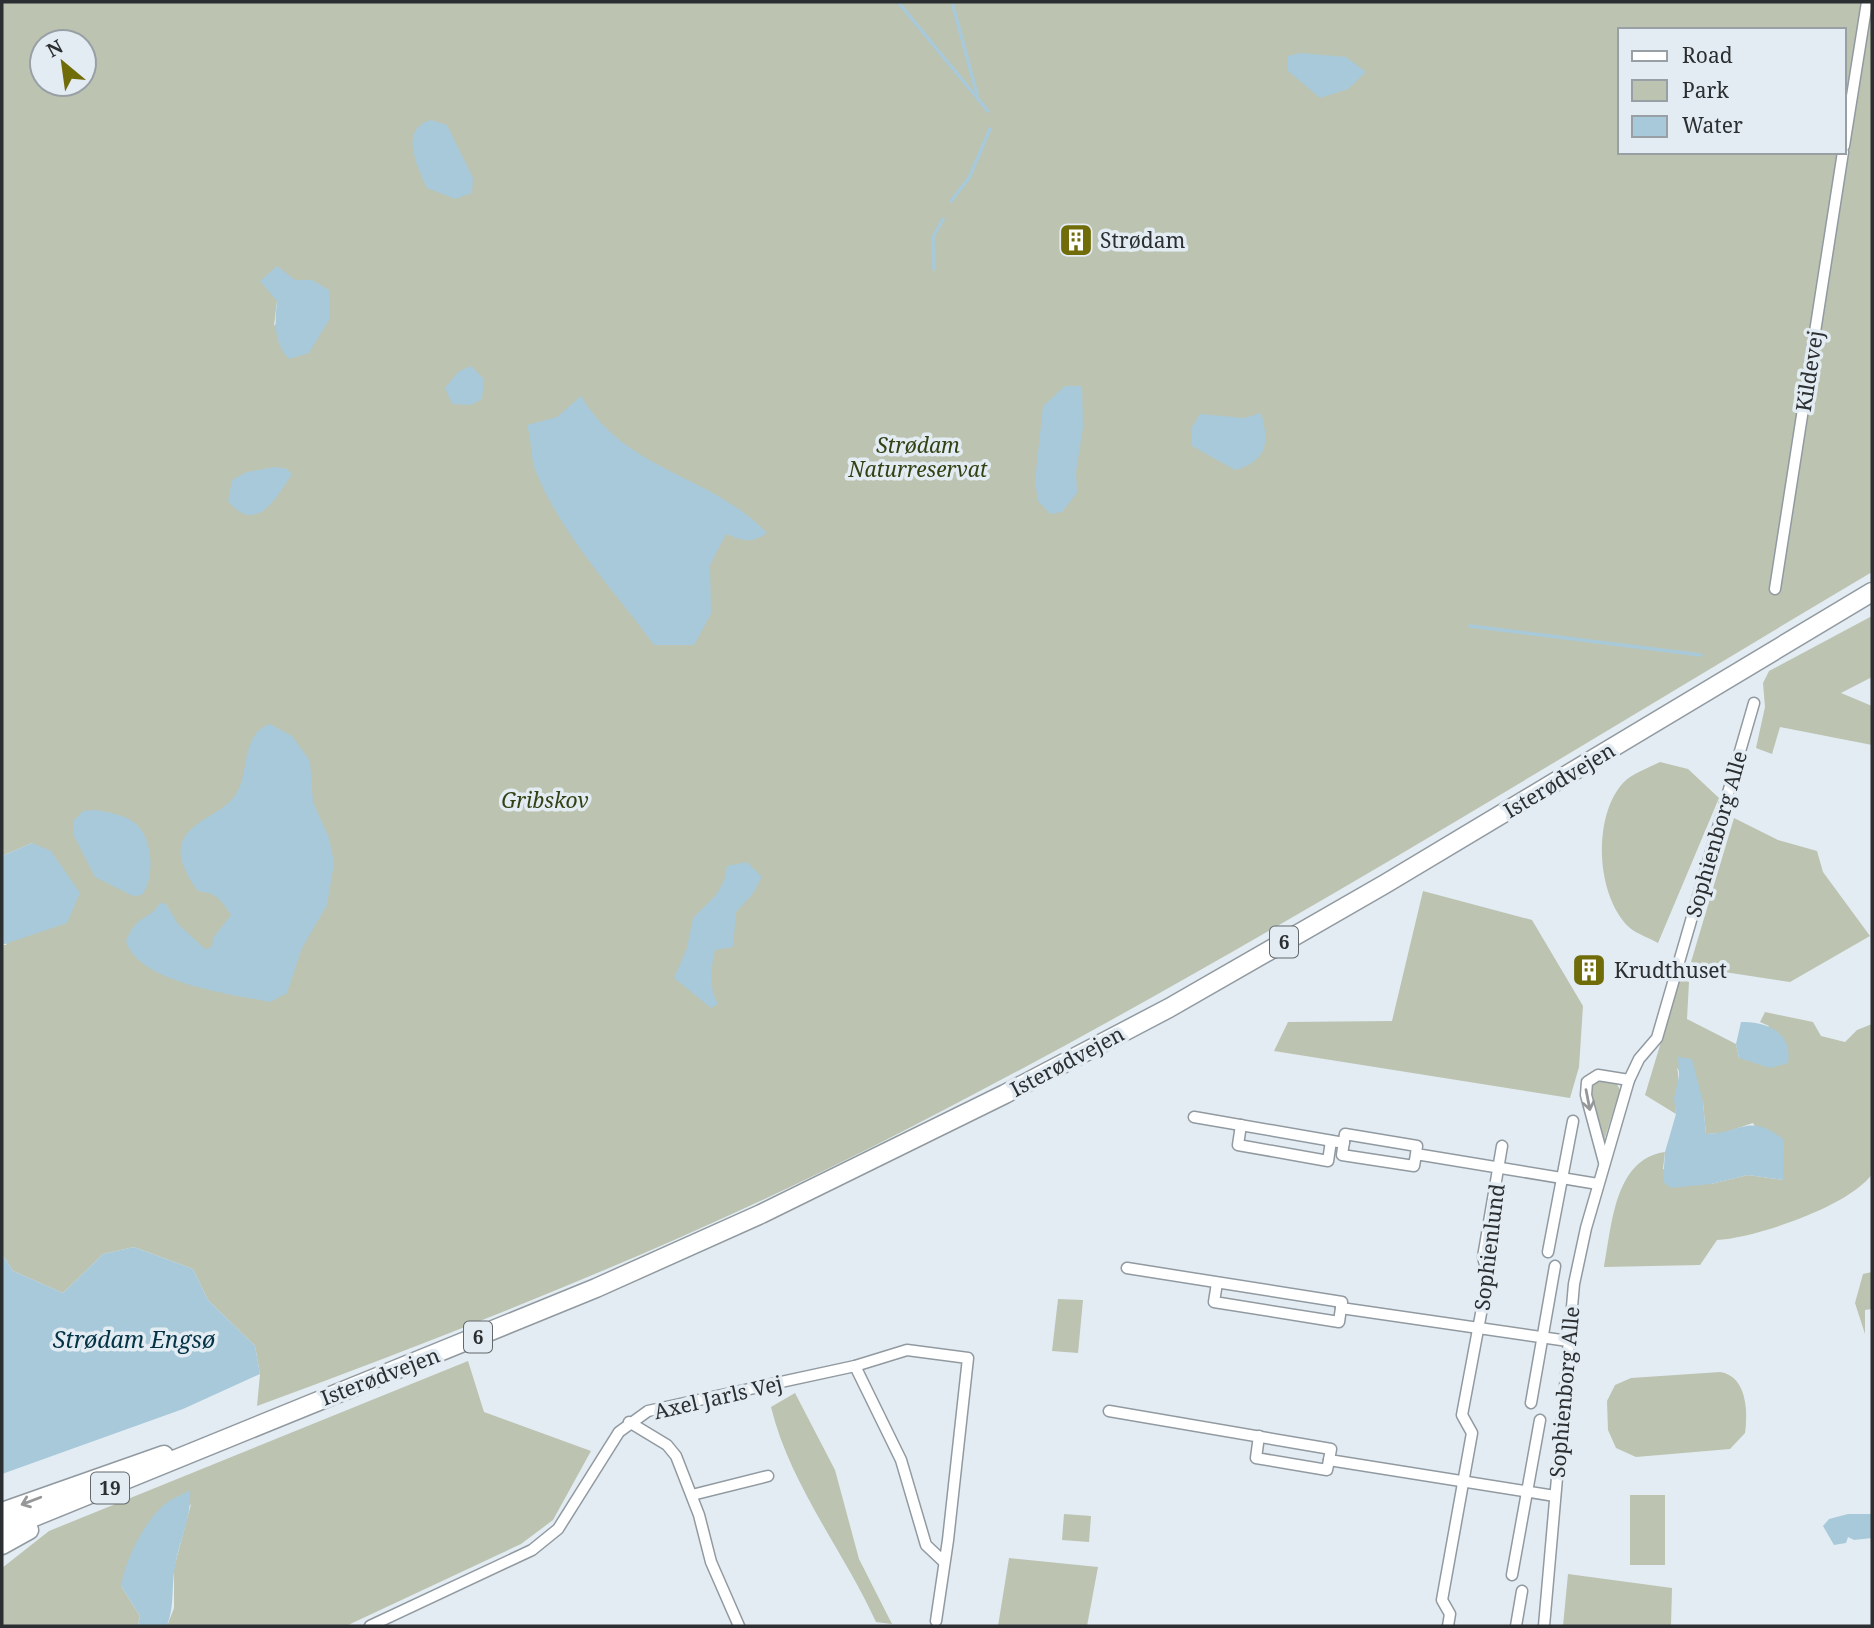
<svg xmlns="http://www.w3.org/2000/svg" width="1874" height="1628" font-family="'Noto Serif',serif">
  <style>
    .green { fill: #bcc3b1; fill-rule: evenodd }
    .water { fill: #a8c9d9 }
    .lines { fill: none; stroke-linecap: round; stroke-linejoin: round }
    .stream { stroke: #a8c9d9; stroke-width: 3.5 }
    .street-casing { stroke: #919aa0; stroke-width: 13 }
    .highway-casing { stroke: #919aa0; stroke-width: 21 }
    .street { stroke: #fff; stroke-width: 10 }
    .highway { stroke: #fff; stroke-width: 18 }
    .oneway { stroke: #959798 }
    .labels { text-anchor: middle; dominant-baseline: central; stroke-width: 7; stroke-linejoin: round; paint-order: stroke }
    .shield { fill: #e3ecf3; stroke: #62686b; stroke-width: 2 }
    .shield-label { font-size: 19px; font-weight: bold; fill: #2b2f31 }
    .poi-label { font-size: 21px; fill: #2b2f31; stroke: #e3ecf3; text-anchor: start }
    .street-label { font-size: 21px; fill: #2b2f31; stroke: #e3ecf3 }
    .park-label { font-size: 21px; font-style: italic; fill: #334214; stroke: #e3ecf3 }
    .water-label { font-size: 23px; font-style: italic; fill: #033345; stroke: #e3ecf3 }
  </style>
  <rect width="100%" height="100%" fill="#e3ecf3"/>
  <g class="green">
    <path d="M2 2H1872V572C1542 768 1216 973 872 1147 673 1247 466 1329 257 1406L260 1374 255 1346 208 1300 193 1269 134 1247 103 1254 63 1293 13 1271 2 1254V945H6L32 843 2 856ZM1620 30H1844V152H1620ZM42 42H84V84H42ZM295 280H312L274 326 277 301Z"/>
    <path d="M1872 616V677L1841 693 1872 706V745L1780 727 1772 754 1756 748 1765 707 1763 683 1769 671Z"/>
    <path d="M1660 762 1688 769 1719 798 1658 943C1650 938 1637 934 1630 928 1596 897 1592 817 1623 783 1631 774 1648 768 1660 762Z"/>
    <path d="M1734 818 1778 840 1817 851 1823 872 1870 936 1790 982 1711 970 1691 962Z"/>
    <path d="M1423 891 1532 920 1583 1006 1579 1067 1570 1098 1274 1051 1288 1022 1392 1021Z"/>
    <path d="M1680 979 1689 982 1687 1019 1736 1044 1739 1058 1769 1026 1760 1022 1765 1012 1813 1022 1821 1036 1845 1042 1857 1030 1872 1024V1174C1850 1206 1755 1238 1717 1240L1700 1265 1604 1267C1612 1226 1614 1159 1665 1152L1663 1169 1711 1184 1748 1175 1783 1180 1753 1123 1723 1133 1706 1134 1703 1102 1677 1068C1681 1082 1674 1098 1676 1114L1645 1095Z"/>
    <path d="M1599 1079 1616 1082 1620 1090 1603 1144 1591 1094 1592 1086Z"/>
    <path d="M1872 1272V1309L1865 1310V1334L1855 1303 1863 1274Z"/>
    <path d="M1058 1299 1083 1300 1078 1353 1052 1351Z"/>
    <path d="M468 1361 484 1412 591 1451 553 1520 521 1544 346 1626H167L174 1608V1568L191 1504 121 1586 140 1616 138 1626H2V1568L49 1531Z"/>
    <path d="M1720 1372C1747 1376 1748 1412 1745 1433L1730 1449 1636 1457 1616 1448 1608 1430 1607 1401 1615 1385 1631 1378Z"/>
    <path d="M795 1393 835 1470 859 1559 892 1624 876 1622C843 1550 790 1485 771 1407Z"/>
    <rect x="1630" y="1495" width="35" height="70"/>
    <path d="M1064 1514 1091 1516 1089 1542 1062 1540Z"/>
    <path d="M1009 1558 1098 1567 1087 1626H998Z"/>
    <path d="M1568 1574 1672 1588 1671 1626H1563Z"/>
  </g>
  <g class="water">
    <path d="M1300 53 1346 57 1366 72 1348 89 1320 98 1288 71V56Z"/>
    <path d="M431 120 447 125 473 178 472 193 455 199 427 188C418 167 398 129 431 120Z"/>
    <path d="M277 266 295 280H312L329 290V320L309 353 289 359C273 342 275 322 277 301L260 281Z"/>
    <path d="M471 366 484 379 482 399 471 405 452 404 445 388 458 372Z"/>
    <path d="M1065 386H1082L1083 427 1076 472 1077 493 1062 512 1050 514 1038 501 1035 481 1043 406Z"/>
    <path d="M581 396C626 472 711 474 767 533 751 544 743 541 726 534L710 565 711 614 694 645H654C614 590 562 536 536 472 530 458 532 440 527 425L557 417Z"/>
    <path d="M1261 413C1270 443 1267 461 1235 470L1192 446V427L1200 414 1244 418Z"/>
    <path d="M275 467 287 469 292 474C275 500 256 535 228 501L232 480 247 472Z"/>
    <path d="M270 724 292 736 310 761 313 802 329 838 334 863 327 905 302 948 287 993 270 1002C231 994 138 983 126 941 138 912 148 922 160 903L166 904 178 924 205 949 212 947 213 938 231 915C225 906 220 897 209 893 206 892 202 893 199 891 192 886 183 866 181 858 176 823 217 819 234 797 251 775 239 735 270 724Z"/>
    <path d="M95 810C107 812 121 814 132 821 153 833 156 877 142 895L133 896 95 877 74 836 73 821 83 811Z"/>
    <path d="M32 843 51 851 80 893 67 923 2 945V856Z"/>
    <path d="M747 862 762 877 752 895 736 912 733 947 715 950C711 970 708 985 718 1004L711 1008 674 978 687 948 693 918 716 895 724 881 727 866Z"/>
    <path d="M1741 1022C1767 1021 1793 1033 1788 1063L1770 1068 1739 1058 1736 1044Z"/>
    <path d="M1678 1057 1692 1059 1703 1102 1706 1134C1742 1133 1750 1112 1784 1140L1783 1180 1748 1175 1711 1184 1671 1188 1663 1182 1665 1152 1676 1114 1674 1098 1679 1076Z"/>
    <path d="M134 1247 193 1269 208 1300 255 1346 260 1374 183 1409 2 1474V1254L13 1271 63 1293 103 1254Z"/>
    <path d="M190 1490C192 1517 179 1541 175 1566 171 1588 175 1605 167 1626H138L140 1616 121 1586C125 1560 145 1520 165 1504 172 1498 182 1495 190 1490Z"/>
    <path d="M1848 1514H1872V1538L1854 1540 1848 1537 1846 1543 1834 1545 1823 1526 1829 1519Z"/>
  </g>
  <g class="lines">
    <g class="stream">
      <path d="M898 2 988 111"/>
      <path d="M952 2 977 94"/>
      <path d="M951 201 969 178 990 129"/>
      <path d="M934 269 933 237 943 219"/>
      <path d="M1470 626 1701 655"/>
    </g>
    <g class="street-casing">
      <g id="street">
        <path d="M1844 146 1867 2"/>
        <path d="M1775 589 1843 152"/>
        <path d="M1194 1117 1344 1143"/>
        <path d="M1241 1125 1238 1145 1328 1161 1331 1141"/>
        <path d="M1416 1154 1414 1166 1342 1155 1345 1134 1417 1146 1416 1154 1598 1184"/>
        <path d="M1604 1162 1586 1095 1587 1082 1598 1075 1629 1080"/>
        <path d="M1548 1252 1573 1121"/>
        <path d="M1127 1268 1342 1302 1341 1308 1568 1341"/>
        <path d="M1217 1283 1214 1302 1339 1322 1341 1308"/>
        <path d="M855 1366 901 1460 926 1545 943 1561"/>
        <path d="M1531 1403 1555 1266"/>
        <path d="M1109 1411 1331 1449 1329 1460 1555 1496"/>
        <path d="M629 1422 667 1445 676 1456 699 1515 711 1562 739 1626"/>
        <path d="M1259 1436 1256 1458 1327 1470 1329 1460"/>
        <path d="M692 1495 768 1476"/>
        <path d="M1512 1575 1540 1420"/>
        <path d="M370 1626 532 1550 558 1529 619 1432 648 1411 855 1366 907 1350 968 1358 948 1540 936 1621"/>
        <path d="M1448 1626 1450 1614 1442 1600 1472 1433 1462 1415 1488 1276 1483 1257 1502 1146"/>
        <path d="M1516 1626 1522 1591"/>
        <path d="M1544 1626 1574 1284 1586 1228 1629 1080 1639 1059 1657 1038 1754 703"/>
      </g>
    </g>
    <g class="highway-casing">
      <g id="highway">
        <path d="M2 1512 164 1455"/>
        <path d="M2 1530 596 1288 761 1214 1005 1094 1169 1008 1385 884 1872 592"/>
        <path d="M2 1545 29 1530"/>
      </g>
    </g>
    <use href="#street" class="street"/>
    <use href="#highway" class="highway"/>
  </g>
  <defs><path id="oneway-shaft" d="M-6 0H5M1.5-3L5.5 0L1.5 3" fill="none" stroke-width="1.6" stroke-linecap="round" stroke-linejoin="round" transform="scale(1.75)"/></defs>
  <g class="oneway">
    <use href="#oneway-shaft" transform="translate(1588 1100) rotate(79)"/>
    <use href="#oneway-shaft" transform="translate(31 1501) rotate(159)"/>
  </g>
  <defs>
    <g id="building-square" transform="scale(1.75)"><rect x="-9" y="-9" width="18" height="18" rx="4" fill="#716c0a" stroke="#e3ecf3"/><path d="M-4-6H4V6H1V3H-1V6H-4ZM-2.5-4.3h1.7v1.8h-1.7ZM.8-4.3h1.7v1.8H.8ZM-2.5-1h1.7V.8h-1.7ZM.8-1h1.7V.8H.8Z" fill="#fff"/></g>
  </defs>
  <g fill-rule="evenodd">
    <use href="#building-square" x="1076" y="240"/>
    <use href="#building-square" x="1589" y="970"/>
  </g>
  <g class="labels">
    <g class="shield">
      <rect x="1270" y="926.5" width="28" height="31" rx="5"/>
      <rect x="464" y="1321.5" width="28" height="31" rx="5"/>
      <rect x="91" y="1472.5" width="38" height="31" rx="5"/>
    </g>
    <g class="shield-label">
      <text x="1284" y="942">6</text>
      <text x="478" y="1337">6</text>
      <text x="110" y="1488">19</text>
    </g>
    <g class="poi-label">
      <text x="1100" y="240">Strødam</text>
      <text x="1614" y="970">Krudthuset</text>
    </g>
    <g class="street-label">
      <text transform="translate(1809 371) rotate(-81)">Kildevej</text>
      <text transform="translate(1559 780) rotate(-31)">Isterødvejen</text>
      <text transform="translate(1716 834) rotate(-74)">Sophienborg Alle</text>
      <text transform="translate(1067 1061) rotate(-28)">Isterødvejen</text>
      <text transform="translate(1489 1247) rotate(-83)">Sophienlund</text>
      <text transform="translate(380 1376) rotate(-21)">Isterødvejen</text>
      <text transform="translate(1564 1392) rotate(-85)">Sophienborg Alle</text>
      <text transform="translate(718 1397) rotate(-13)">Axel Jarls Vej</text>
    </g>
    <g class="park-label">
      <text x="918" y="445">Strødam<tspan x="918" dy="24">Naturreservat</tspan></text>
      <text x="545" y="800">Gribskov</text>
    </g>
    <g class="water-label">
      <text x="134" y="1339">Strødam Engsø</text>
    </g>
  </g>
  <rect width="1874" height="1628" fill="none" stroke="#2b2f31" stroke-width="7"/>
  <rect x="1618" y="28" width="228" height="126" fill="#e3ecf3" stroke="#99a0a5" stroke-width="2"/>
  <rect x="1632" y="51" width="35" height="10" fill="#ffffff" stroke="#99a0a5" stroke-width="2"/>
  <text x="1682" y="63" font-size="21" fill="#2b2f31">Road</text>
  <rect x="1632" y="80" width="35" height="21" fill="#bcc3b1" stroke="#99a0a5" stroke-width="2"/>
  <text x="1682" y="98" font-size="21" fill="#2b2f31">Park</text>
  <rect x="1632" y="116" width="35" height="21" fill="#a8c9d9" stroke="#99a0a5" stroke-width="2"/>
  <text x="1682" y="133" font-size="21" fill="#2b2f31">Water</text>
  <g transform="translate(63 63) rotate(331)"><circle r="33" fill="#e3ecf3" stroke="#99a0a5" stroke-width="2"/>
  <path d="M0-5L12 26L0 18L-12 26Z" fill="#716c0a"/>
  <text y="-10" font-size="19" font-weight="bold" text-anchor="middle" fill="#2b2f31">N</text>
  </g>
</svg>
